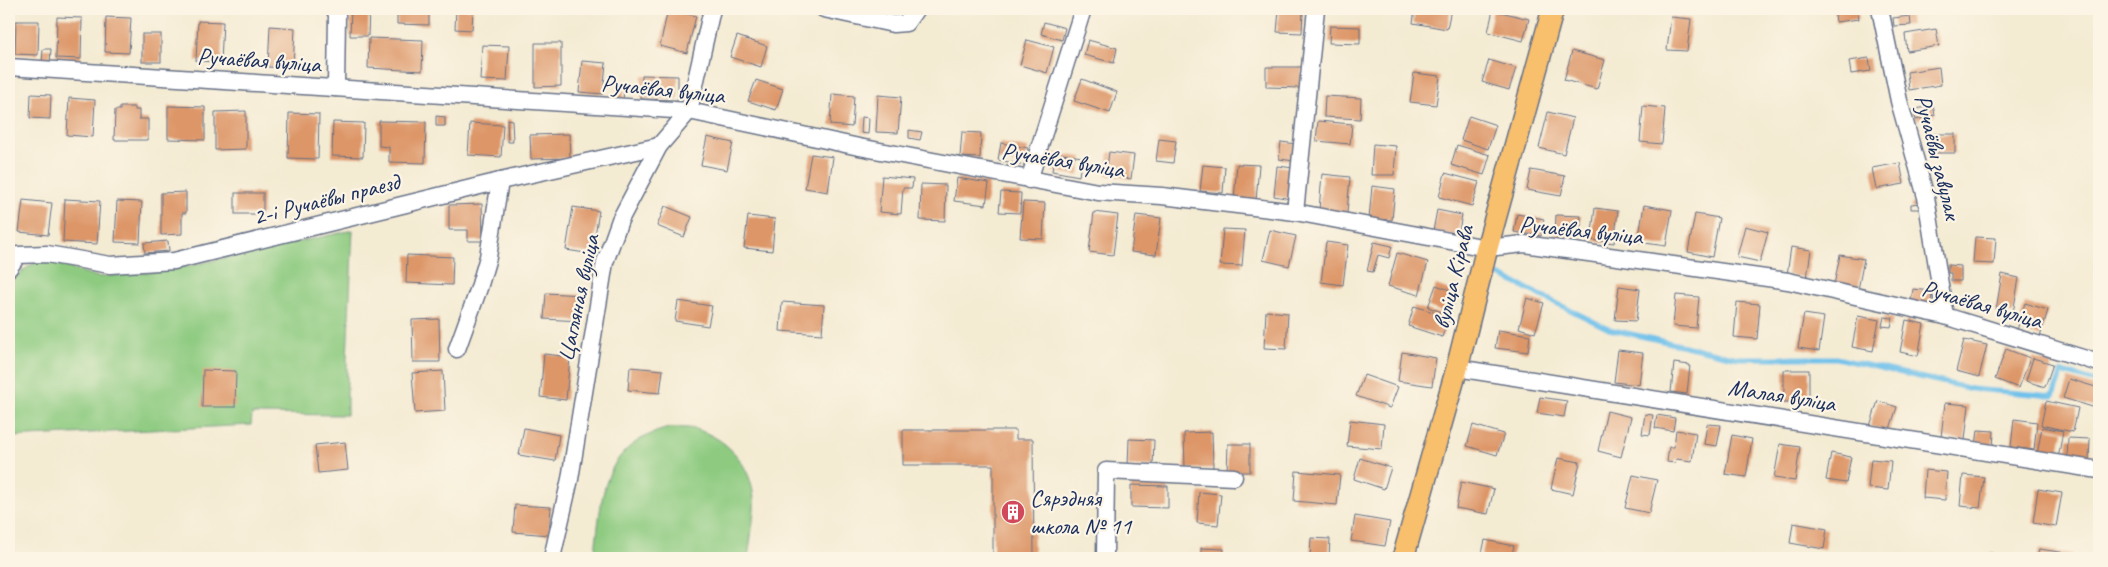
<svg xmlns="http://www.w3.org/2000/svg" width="2108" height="567" font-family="Caveat,sans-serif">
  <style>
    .green { fill: #8ecb81; stroke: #547d70 }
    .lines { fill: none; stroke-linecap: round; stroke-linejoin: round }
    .stream { stroke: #6fc1eb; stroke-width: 5 }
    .building { fill: #dd9668 }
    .minor-casing { stroke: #677187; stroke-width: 19 }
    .major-casing { stroke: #677187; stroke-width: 24 }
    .minor { stroke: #fff; stroke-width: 16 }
    .major { stroke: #f8bf6c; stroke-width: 21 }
    .labels { text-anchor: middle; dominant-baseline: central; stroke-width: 4.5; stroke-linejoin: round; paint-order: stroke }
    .street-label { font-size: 24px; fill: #1b2f5e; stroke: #fcf5e5 }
    .poi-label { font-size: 24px; fill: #1b2f5e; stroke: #fcf5e5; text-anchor: start }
  </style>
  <rect width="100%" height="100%" fill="#fcf5e5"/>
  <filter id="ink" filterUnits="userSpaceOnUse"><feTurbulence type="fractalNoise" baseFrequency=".02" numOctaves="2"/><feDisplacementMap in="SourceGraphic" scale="10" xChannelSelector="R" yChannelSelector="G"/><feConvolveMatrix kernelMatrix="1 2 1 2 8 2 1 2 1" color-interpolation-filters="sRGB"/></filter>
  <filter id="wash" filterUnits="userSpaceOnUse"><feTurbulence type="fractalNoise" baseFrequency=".0096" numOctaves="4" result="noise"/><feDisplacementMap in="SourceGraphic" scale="20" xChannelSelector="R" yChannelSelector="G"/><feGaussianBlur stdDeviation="1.12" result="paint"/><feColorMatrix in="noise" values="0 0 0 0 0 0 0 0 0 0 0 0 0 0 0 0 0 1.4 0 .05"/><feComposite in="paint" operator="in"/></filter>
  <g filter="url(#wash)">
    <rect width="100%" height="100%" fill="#f4ebd3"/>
    <g class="green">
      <path d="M353 230 347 359V415L252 414 251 425 9 437V284L25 269 41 259 98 277 165 271Z"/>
      <path d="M669 428C677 428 687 427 695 429 731 439 756 471 754 509 753 525 750 542 748 558H594C603 497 598 447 669 428Z"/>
    </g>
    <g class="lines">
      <path class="stream" d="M1499 275 1609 329 1738 358H1836L1972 389 2053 396 2062 372 2099 383"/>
    </g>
    <g id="blocks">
      <g class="building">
        <path d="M351 9H369L368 36H350Z"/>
        <path d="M397 9H429V25L397 24Z"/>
        <path d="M456 9H473L472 30 455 29Z"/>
        <path d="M668 9 696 16 687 53 660 46Z"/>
        <path d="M1415 9H1451L1447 29 1413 23Z"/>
        <path d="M1596 9H1618L1616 15Z"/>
        <path d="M1834 9H1857L1859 19 1836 22Z"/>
        <path d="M1279 10 1303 11 1302 33 1277 32Z"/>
        <path d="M1493 10 1529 19 1523 41 1488 32Z"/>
        <path d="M1910 16 1911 25 1894 26 1893 18Z"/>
        <path d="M57 17 82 18 81 59 56 58Z"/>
        <path d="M106 17 131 18 129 53 105 52Z"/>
        <path d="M1671 17 1691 19 1687 51 1667 50Z"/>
        <path d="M16 21H39L38 55 15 54Z"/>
        <path d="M198 21 223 22 221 62 196 61Z"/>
        <path d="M1044 22 1065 28 1062 40 1041 34Z"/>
        <path d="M270 26 295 28 293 68 268 67Z"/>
        <path d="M1330 26 1360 27V44L1329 43Z"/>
        <path d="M1936 29 1939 46 1907 51 1905 34Z"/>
        <rect x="142" y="34" width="19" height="28"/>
        <path d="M737 36 767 46 761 67 730 57Z"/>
        <path d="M369 38 423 40 422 71 368 68Z"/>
        <path d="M1027 40 1054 47 1047 73 1020 65Z"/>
        <path d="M1088 40 1117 48 1114 63 1084 55Z"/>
        <path d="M535 43H561V86L535 87Z"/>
        <path d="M482 45 509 46 507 81 480 80Z"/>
        <path d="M43 49H51L50 63H42Z"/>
        <path d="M1572 51 1605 60 1597 89 1564 80Z"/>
        <path d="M1869 58 1871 71 1851 74 1849 61Z"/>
        <path d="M1489 60 1516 68 1509 90 1482 82Z"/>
        <path d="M582 61 606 63 603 94 579 92Z"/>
        <path d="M1266 67H1302V88L1266 87Z"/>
        <path d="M1939 67 1941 85 1909 90 1907 72Z"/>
        <path d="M1414 73 1440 76 1436 105 1410 102Z"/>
        <path d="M642 75 678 76V100L641 99Z"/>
        <path d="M1082 79 1117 92 1110 113 1074 101Z"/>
        <path d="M756 80 783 89 776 110 748 101Z"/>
        <path d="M617 88H624L623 102 613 101V95H617Z"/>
        <path d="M31 94 51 95 50 119 30 118Z"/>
        <path d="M832 94 854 96 852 127 830 125Z"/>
        <path d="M878 95 901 97 898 133 876 132Z"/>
        <path d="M1325 96 1361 98 1360 119 1324 117Z"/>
        <path d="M69 98 95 100 93 137 67 135Z"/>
        <path d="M1933 105 1935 115 1916 120 1913 110Z"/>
        <path d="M168 106 205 107V140L168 139Z"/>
        <path d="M1643 106 1665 108 1662 144 1640 142Z"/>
        <path d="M120 107H135V110H139V119H148V140H114L115 110H120Z"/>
        <path d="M246 111V149L215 150V112Z"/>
        <path d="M1548 112 1573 118 1564 154 1539 148Z"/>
        <path d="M289 113 319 114 318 159 288 158Z"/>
        <path d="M436 116 445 117V126H436Z"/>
        <path d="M1469 116 1496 125 1488 149 1461 140Z"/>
        <path d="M862 117 869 118 868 134 861 133Z"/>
        <path d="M507 119 512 120 513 142H508Z"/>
        <path d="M379 121 426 122 425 163 389 162V147L379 146Z"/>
        <path d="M1318 121 1352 124 1350 144 1316 141Z"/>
        <path d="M333 122 364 123 363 157 332 156Z"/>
        <path d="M470 123 503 125 501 157 468 155Z"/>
        <path d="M909 130 922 132 920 140 909 138Z"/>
        <path d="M962 132 981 133 980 158 960 157Z"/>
        <path d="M569 134 570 158 531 159 530 135Z"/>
        <rect x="1928" y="134" width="27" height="19"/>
        <path d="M707 137 733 143 727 170 701 165Z"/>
        <path d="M1159 139 1176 141 1173 163 1156 161Z"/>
        <path d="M1281 142 1297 144 1295 161 1279 159Z"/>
        <path d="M1001 143 1028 148 1025 165 998 160Z"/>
        <path d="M1373 144 1396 146 1394 175H1371Z"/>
        <path d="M1457 145 1490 155 1484 175 1451 165Z"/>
        <path d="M1109 152 1134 155 1131 179 1106 175Z"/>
        <path d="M1055 153 1082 157 1079 176 1052 171Z"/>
        <path d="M811 154 833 157 828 192 805 188Z"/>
        <path d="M1900 163 1904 184 1876 189 1872 168Z"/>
        <path d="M1237 164 1259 165 1256 201 1234 200Z"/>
        <path d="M1203 165 1225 167 1223 193 1200 191Z"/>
        <path d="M1277 166 1294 168 1291 199 1274 196Z"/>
        <path d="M1531 170 1565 176 1561 196 1527 190Z"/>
        <path d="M1445 173 1479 182 1472 206 1439 197Z"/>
        <path d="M1322 174 1350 177 1347 213 1319 210Z"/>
        <path d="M882 176 913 179 912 188H903L901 214 879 212Z"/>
        <path d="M957 178 989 183 986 205 954 201Z"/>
        <path d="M921 184 946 185 945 221 920 220Z"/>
        <path d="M1372 186 1395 189 1392 220 1369 219Z"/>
        <path d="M186 192V213H182V234L161 235V193Z"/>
        <path d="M1001 192 1021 193 1020 213 999 212Z"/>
        <rect x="235" y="193" width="28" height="21"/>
        <path d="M65 199 100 201 97 244 63 242Z"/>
        <path d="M23 200 52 203 48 235 19 232Z"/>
        <path d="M117 201 142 202 140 243 115 242Z"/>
        <path d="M1023 202 1045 203 1043 239 1020 238Z"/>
        <path d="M1921 203 1922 209H1911V204Z"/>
        <path d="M482 204 483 241H468V230H449V205Z"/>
        <path d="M1644 205 1672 210 1666 246 1638 242Z"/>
        <path d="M665 206 692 217 684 237 657 226Z"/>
        <path d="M573 207 599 211 592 254 566 250Z"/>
        <path d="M1595 208 1618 211 1614 243 1591 240Z"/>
        <path d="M1437 210 1462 215 1458 236 1433 231Z"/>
        <path d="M1094 212 1118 215 1113 255 1089 252Z"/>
        <path d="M1517 214 1544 219 1541 236 1514 232Z"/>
        <path d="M1695 214 1719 218 1712 257 1688 252Z"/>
        <path d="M1136 215 1161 218 1156 255 1131 252Z"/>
        <path d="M1556 215 1581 216 1580 238 1555 237Z"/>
        <path d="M748 216 775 219 772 251 744 248Z"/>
        <path d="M1745 226 1768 232 1760 262 1737 257Z"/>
        <path d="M1223 229 1245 230 1242 266 1220 265Z"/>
        <path d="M1270 230 1296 236 1289 266 1263 260Z"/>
        <path d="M1975 237 1996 238 1994 264 1973 263Z"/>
        <path d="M168 241 169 251 145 253 144 243Z"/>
        <path d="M1326 242 1348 245 1343 285 1321 282Z"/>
        <path d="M1374 242 1392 246 1389 258 1378 255 1373 272 1367 271Z"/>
        <path d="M1791 247 1811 250 1807 278 1787 275Z"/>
        <path d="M1397 253 1428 262 1419 295 1388 286Z"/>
        <path d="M407 255 453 257 452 285 406 283Z"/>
        <path d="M1840 255 1864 259 1858 290 1834 285Z"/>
        <path d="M1948 265 1961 266V281H1951V273H1948Z"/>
        <path d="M2002 274 2019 278 2013 313 1996 310Z"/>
        <path d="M1436 285 1458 293 1450 315 1428 307Z"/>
        <path d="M1619 286 1640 289 1636 321 1615 320Z"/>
        <path d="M1913 289 1932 291 1931 305 1911 302Z"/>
        <path d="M546 293 582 295 580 321 544 319Z"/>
        <path d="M1676 295 1699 297 1696 328 1673 326Z"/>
        <path d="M1527 298 1544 303 1535 333 1519 328Z"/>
        <path d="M678 301 712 306 708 326 675 321Z"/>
        <path d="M782 302 824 305 822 334 780 331Z"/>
        <path d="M1737 302 1760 304 1757 339 1734 337Z"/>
        <path d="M2025 303 2048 310 2040 337 2017 330Z"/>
        <path d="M1414 306 1449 317 1442 337 1408 326Z"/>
        <path d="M1266 311 1288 313 1286 349 1264 348Z"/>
        <path d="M1804 314 1824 317 1819 351 1798 348Z"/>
        <path d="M1858 316 1879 320 1873 351 1852 347Z"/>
        <path d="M1884 317 1893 318 1891 327 1882 326Z"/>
        <path d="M439 319 440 362H413L412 320Z"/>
        <path d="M1906 320 1924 324 1918 356 1900 352Z"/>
        <path d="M1498 330 1530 335 1528 352 1495 348Z"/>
        <path d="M1964 340 1987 345 1979 377 1956 371Z"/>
        <path d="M2006 349 2030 358 2019 388 1995 379Z"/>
        <path d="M1618 350 1643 353 1639 385 1614 382Z"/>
        <path d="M1402 352 1436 358 1432 386 1398 381Z"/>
        <path d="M544 354 570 357 566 400 540 397Z"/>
        <path d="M2033 358 2053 364 2045 387 2026 381Z"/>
        <path d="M1674 363 1690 365 1687 394 1671 392Z"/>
        <path d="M630 367 663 370 660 393 628 390Z"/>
        <path d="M203 370 236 371 235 407H202Z"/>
        <rect x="1784" y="370" width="25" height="32"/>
        <path d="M443 371 445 411 415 413 412 373Z"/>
        <path d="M1364 375 1398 387 1390 408 1356 396Z"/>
        <path d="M2069 379 2099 388V409L2063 398Z"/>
        <path d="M1540 397 1567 401 1564 417 1537 413Z"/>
        <path d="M1878 401 1897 407 1889 432 1870 426Z"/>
        <path d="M2046 401 2078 408 2073 432 2041 425Z"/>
        <path d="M1945 403 1969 405 1965 440 1941 437Z"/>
        <path d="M1607 411 1631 417 1621 457 1598 451Z"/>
        <path d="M1645 414 1653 415 1650 435 1642 434Z"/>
        <path d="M1657 415 1675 418 1673 431 1655 428Z"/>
        <path d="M2014 419 2037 422 2034 450 2011 447Z"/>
        <path d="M1350 420 1384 424 1382 449 1347 446Z"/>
        <path d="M1707 424 1721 425 1717 446 1704 444Z"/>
        <path d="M1473 425 1504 434 1497 455 1467 446Z"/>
        <path d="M2042 427 2063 431 2058 459 2037 455Z"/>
        <path d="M524 428 559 435 555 461 519 455Z"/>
        <path d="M903 430H1016V439H1033L1034 558H993V465H903Z"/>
        <path d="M1676 430 1696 433 1692 461 1676 459 1675 463 1667 462 1669 447H1674Z"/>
        <path d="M1978 430 1994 431 1993 449 1976 446Z"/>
        <path d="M1212 432 1213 468 1185 469 1184 433Z"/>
        <path d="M1732 435 1752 439 1746 477 1725 474Z"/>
        <path d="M2068 438 2090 439 2089 460H2067Z"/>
        <path d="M1129 439 1154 440 1153 466H1128Z"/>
        <path d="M345 442 348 470 318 473 315 445Z"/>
        <path d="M1228 444H1250V472H1227Z"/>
        <path d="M1780 444 1800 447 1795 481 1774 478Z"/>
        <path d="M1831 453 1851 457 1846 483 1826 480Z"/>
        <path d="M1360 458 1391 468 1384 489 1354 479Z"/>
        <path d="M1558 458 1580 462 1573 494 1551 489Z"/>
        <path d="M1871 459 1891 461 1888 490 1868 488Z"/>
        <path d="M1925 470 1947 472 1945 500 1923 498Z"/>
        <path d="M1296 471 1340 475 1337 505 1294 501Z"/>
        <path d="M1633 475 1657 480 1649 513 1625 508Z"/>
        <path d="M1963 475 1984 477 1980 508 1960 506Z"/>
        <path d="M1461 482 1494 489 1488 514 1456 508Z"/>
        <path d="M1131 485 1168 486V508L1131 507Z"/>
        <path d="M2038 489 2062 493 2056 527 2033 523Z"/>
        <path d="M1199 492 1221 494 1218 525 1197 523Z"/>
        <path d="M2096 500H2099V525H2097Z"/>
        <path d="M515 505 551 507 549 535 513 532Z"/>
        <path d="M1355 516 1390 522 1385 546 1351 541Z"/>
        <path d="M1793 523 1827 529 1824 549 1790 543Z"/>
        <path d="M1311 538 1330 539 1329 558H1310Z"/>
        <path d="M1485 540 1514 546 1511 558H1481Z"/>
        <path d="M1201 548 1224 549 1223 558H1201Z"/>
        <path d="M2039 549 2073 554 2072 558H2037Z"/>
        <path d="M1991 553 2011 558H1990Z"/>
      </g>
    </g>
  </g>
  <g filter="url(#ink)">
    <use href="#blocks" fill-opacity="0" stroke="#677187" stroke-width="1"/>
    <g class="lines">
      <g class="minor-casing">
        <g id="minor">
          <path d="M334 9 337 14 336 88"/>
          <path d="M824 9 893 24 906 23 916 9"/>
          <path d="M1880 9 1899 101 1926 197 1945 316"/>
          <path d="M9 67 689 111 859 147 1098 192 1162 196 1295 212 1487 248 1524 244 1788 281 1945 316 2099 363"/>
          <path d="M1029 180 1083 9"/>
          <path d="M1295 212 1316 9"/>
          <path d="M9 268 18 255 47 254 110 265 174 261 500 181 659 146"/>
          <path d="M457 349 479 288 488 257 500 181"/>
          <path d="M1457 368 2099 470"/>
          <path d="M552 558 570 479 605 262 620 220 659 146 689 111 712 9"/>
          <path d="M1105 558 1106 471 1234 477"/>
        </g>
      </g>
      <g class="major-casing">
        <path id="major" d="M1403 558 1457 368 1487 248 1553 9"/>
      </g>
      <use href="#minor" class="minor"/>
      <use href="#major" class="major"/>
    </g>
  </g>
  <defs>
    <g id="building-disc" transform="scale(1.25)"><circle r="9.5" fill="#d1495b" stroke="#fcf5e5"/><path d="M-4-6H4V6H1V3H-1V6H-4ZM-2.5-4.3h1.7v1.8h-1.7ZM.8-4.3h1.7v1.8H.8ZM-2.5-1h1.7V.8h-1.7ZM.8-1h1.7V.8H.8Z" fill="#fff"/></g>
  </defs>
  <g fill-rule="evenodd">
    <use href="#building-disc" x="1013" y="512"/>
  </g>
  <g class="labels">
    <g class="street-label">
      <text transform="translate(259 60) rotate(4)">Ручаёвая вуліца</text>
      <text transform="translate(663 89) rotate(6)">Ручаёвая вуліца</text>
      <text transform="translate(1938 157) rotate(76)">Ручаёвы завулак</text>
      <text transform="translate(1063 160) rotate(9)">Ручаёвая вуліца</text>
      <text transform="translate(326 199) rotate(-14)">2-і Ручаёвы праезд</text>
      <text transform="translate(1581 230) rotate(6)">Ручаёвая вуліца</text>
      <text transform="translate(1453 277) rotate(-76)">вуліца Кірава</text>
      <text transform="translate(578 298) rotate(-78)">Цагляная вуліца</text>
      <text transform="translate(1982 304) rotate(16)">Ручаёвая вуліца</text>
      <text transform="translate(1782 395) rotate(9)">Малая вуліца</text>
    </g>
    <g class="poi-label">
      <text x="1030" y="498">Сярэдняя<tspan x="1030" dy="28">школа № 11</tspan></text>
    </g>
  </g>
  <rect width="2108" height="567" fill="none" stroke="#fcf5e5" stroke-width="30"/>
</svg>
